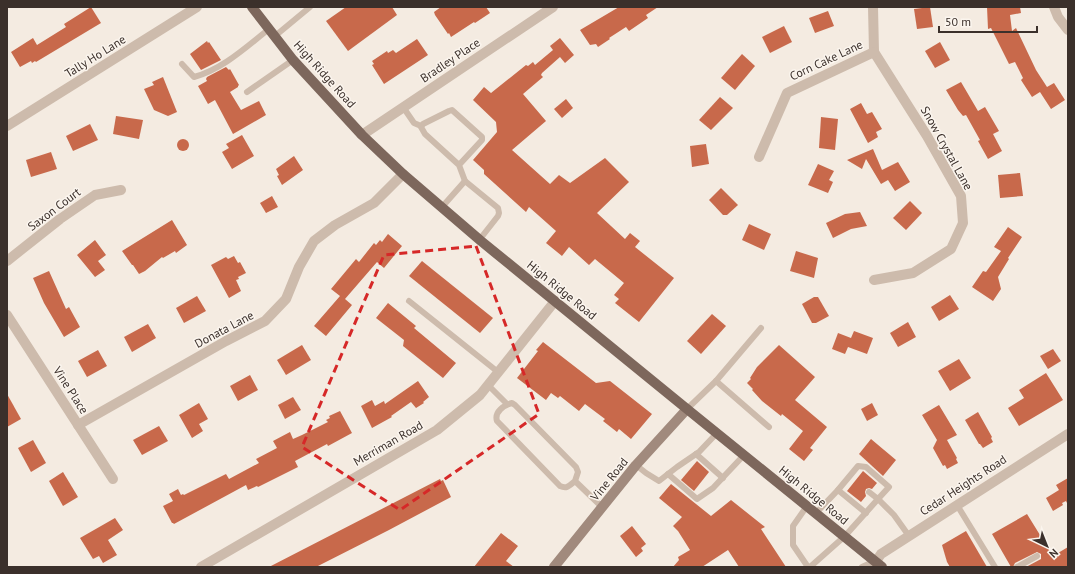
<svg xmlns="http://www.w3.org/2000/svg" width="1075" height="574" font-family="'PT Sans',sans-serif">
  <style>
    .building { fill: #c8694b }
    .lines { fill: none; stroke-linecap: round; stroke-linejoin: round }
    .lane { stroke: #cdbbac; stroke-width: 6 }
    .street { stroke: #cdbbac; stroke-width: 10 }
    .secondary { stroke: #a18a7d; stroke-width: 10 }
    .primary { stroke: #7d675c; stroke-width: 10 }
    .marked { fill: none; stroke: #d62828; stroke-width: 3; stroke-dasharray: 8 5; stroke-linejoin: round }
    .labels { text-anchor: middle; dominant-baseline: central; stroke-width: 3; stroke-linejoin: round; paint-order: stroke }
    .street-label { font-size: 12px; fill: #3b302b; stroke: #fbf5ee }
  </style>
  <rect width="100%" height="100%" fill="#f4ebe1"/>
  <g class="building">
    <path d="M91 7 101 23 36 62 35 61 32 63 31 61 20 67 11 52 33 38 37 45 66 27 64 24Z"/>
    <path d="M346 7H392L397 15 348 51 326 21Z"/>
    <path d="M441 7H486L490 13 475 23 474 22 451 37 449 33 448 34 435 15 434 12Z"/>
    <path d="M619 7H658L646 15 648 18 629 31 626 27 609 38 610 39 598 47 596 44 590 45 580 30Z"/>
    <path d="M930 7 933 27 917 29 914 9Z"/>
    <path d="M987 7H1020L1021 13 1010 15 1012 31 1016 28 1036 70 1047 87 1054 83 1065 100 1051 109 1040 92 1032 97 1021 80 1023 78 1015 62 1009 64 991 28 988 29Z"/>
    <path d="M828 11 834 26 815 33 809 18Z"/>
    <path d="M784 26 792 42 770 53 762 37Z"/>
    <path d="M560 38 574 55 565 63 560 57 542 73 541 75 543 77 523 94 546 121 512 150 550 184 559 175 570 183 605 158 629 182 597 213 625 239 630 233 640 241 635 247 674 278 639 322 615 303 619 299 614 295 624 283 595 259 589 265 569 247 562 256 546 243 556 231 529 207 526 212 484 174V170L473 160 497 132 496 122 473 100 484 87 491 93 526 65 528 66 533 62 535 65 553 50 550 46Z"/>
    <path d="M417 39 428 55 384 84 372 65 374 64 372 61 387 51 388 53 393 50 396 53Z"/>
    <path d="M207 41 208 43 209 42 221 60 201 70 190 54Z"/>
    <path d="M940 42 950 60 935 68 925 51Z"/>
    <path d="M742 54 755 66 735 90 721 78Z"/>
    <path d="M226 67 229 70 230 69 239 85 238 86V87L230 92 241 110 259 101 266 115 233 134 215 100 208 104 198 86 207 81 206 79 207 77Z"/>
    <path d="M163 77 177 112 168 116 154 110 144 89 154 85 152 82Z"/>
    <path d="M961 82 978 111 985 107 999 131 993 134 1002 151 988 159 978 141 980 140 966 115 963 116 958 110 946 90Z"/>
    <path d="M720 97 733 108 711 130 699 120Z"/>
    <path d="M566 99 573 108 562 118 554 109Z"/>
    <path d="M861 103 867 114 872 112 882 129 876 132 878 137 868 143 850 109Z"/>
    <path d="M116 116 143 120 139 139 113 134Z"/>
    <path d="M821 117 838 119 835 150 819 148Z"/>
    <path d="M90 124 98 140 73 151 66 136Z"/>
    <path d="M242 135 254 156 232 169 222 152 229 148 226 144Z"/>
    <circle cx="183" cy="145" r="6"/>
    <path d="M706 144 709 164 692 167 690 146Z"/>
    <path d="M873 149 882 170 898 162 910 182 895 191 888 180 881 184 866 159 862 169 847 160Z"/>
    <path d="M51 152 57 169 31 177 26 160Z"/>
    <path d="M294 156 303 170 282 185 277 176 279 175 276 169Z"/>
    <path d="M818 164 834 171 829 180 833 182 828 193 808 185Z"/>
    <path d="M1020 173 1023 196 1000 198 998 175Z"/>
    <path d="M721 188 738 205 727 215H723L709 200Z"/>
    <path d="M272 196 278 207 266 213 260 203Z"/>
    <path d="M910 201 922 213 906 230 893 218Z"/>
    <path d="M860 212 867 226 851 229 833 238 826 223 845 214Z"/>
    <path d="M172 220 187 245 176 253 175 251 163 258 162 257 145 271 139 274 133 265H132L122 251Z"/>
    <path d="M749 224 771 234 764 250 742 240Z"/>
    <path d="M1008 227 1022 237 1008 258 1009 259 998 277 1001 289 993 301 972 287 983 271 986 272 1001 251 994 247Z"/>
    <path d="M388 234 402 246 384 268 377 262 345 299 352 305 326 336 314 326 340 296 331 289 356 259 359 262 374 243 376 245 380 240 382 242Z"/>
    <path d="M95 240 106 255 98 261 105 270 95 277 77 255Z"/>
    <path d="M796 251 818 258 814 278 790 271Z"/>
    <path d="M234 256 238 263 240 262 246 273 238 277 239 279 236 280 241 291 229 298 211 265 226 257 228 259Z"/>
    <path d="M422 261 493 318 480 333 409 276Z"/>
    <path d="M49 271 66 309 69 307 80 327 64 337 44 303 33 278Z"/>
    <path d="M950 295 959 309 939 321 931 307Z"/>
    <path d="M197 296 206 311 184 323 176 308Z"/>
    <path d="M814 297H818L829 316 816 323H812L802 304Z"/>
    <path d="M388 303 416 326 414 328 456 363 443 378 403 346 404 340 376 318Z"/>
    <path d="M712 314 726 326 701 354 687 341Z"/>
    <path d="M908 322 916 337 898 347 890 333Z"/>
    <path d="M148 324 156 338 132 352 124 337Z"/>
    <path d="M854 331 873 338 867 354 848 347 845 354 832 349 838 333 851 338Z"/>
    <path d="M543 342 596 383 610 381 652 414 631 439 619 429 617 432 603 421 605 419 585 404 579 411 560 396 558 398 551 393 546 400 517 378 538 351 536 350Z"/>
    <path d="M302 345 311 360 286 375 277 360Z"/>
    <path d="M779 345 815 377 795 400 827 427 810 448 813 450 804 461 789 449 803 431 782 414 781 416 762 401 752 390 753 389 747 383 751 379 750 378 757 367Z"/>
    <path d="M1053 349 1061 361 1048 369 1040 356Z"/>
    <path d="M98 350 107 366 87 377 78 361Z"/>
    <path d="M959 359 971 378 950 391 938 371Z"/>
    <path d="M1046 373 1063 400 1019 426 1008 408 1024 398 1019 390Z"/>
    <path d="M250 375 258 390 238 401 230 386Z"/>
    <path d="M418 381 429 397 423 402 424 403 416 408 411 402 391 416 392 417 372 428 361 406 372 400 375 406 384 401 385 404Z"/>
    <path d="M7 394 21 419 7 427Z"/>
    <path d="M293 397 301 410 285 419 278 405Z"/>
    <path d="M199 403 208 419 199 424 203 431 192 438 179 415Z"/>
    <path d="M872 403 878 415 867 421 861 409Z"/>
    <path d="M939 405 957 435 947 440 957 458 956 459 958 463 947 469 945 465 943 466 933 448 937 440 922 415Z"/>
    <path d="M340 411 352 433 328 446 327 444 295 461 298 467 258 487 257 486 248 490 246 485 174 524 173 523H172L163 506 173 501 169 494 178 489 181 495 183 494 184 495 226 474 229 479 259 463 256 459 277 448 273 441 290 432 293 439 302 435 328 422 326 420 330 418 329 416Z"/>
    <path d="M978 412 992 437 991 438 993 442 983 448 980 444H979L965 420Z"/>
    <path d="M159 426 168 441 142 455 133 440Z"/>
    <path d="M871 439 896 460 883 476 859 454Z"/>
    <path d="M33 440 46 463 31 472 18 448Z"/>
    <path d="M697 461 709 472 694 491 681 480Z"/>
    <path d="M863 471 877 483 872 489 869 488 866 489 865 492 866 496 861 502 847 491Z"/>
    <path d="M63 472 78 497 63 506 49 481Z"/>
    <path d="M1068 478V505L1066 501 1062 503 1063 505 1053 511 1046 498 1059 490 1056 485Z"/>
    <path d="M440 479 441 481 443 480 451 497 389 530 316 567H269Z"/>
    <path d="M671 484 711 516 731 500 765 527 761 529 786 567H739L728 550 702 567H673L679 560 678 557 690 550 678 531 673 526 682 517 659 498Z"/>
    <path d="M1027 514 1053 556 1068 547V567H1026L1041 559V554L1037 552 1015 563 1013 567H1011L992 534Z"/>
    <path d="M115 518 123 530 108 540 117 555 103 563 99 556 93 559 80 538Z"/>
    <path d="M632 526 646 544 641 548 643 551 636 557 620 536Z"/>
    <path d="M966 531 987 567H950L947 562 942 545Z"/>
    <path d="M501 533 518 546 506 561 514 567H474Z"/>
  </g>
  <g class="lines">
    <g class="lane">
      <path d="M275 36 310 7"/>
      <path d="M182 64 194 77C223 69 246 47 269 29"/>
      <path d="M247 92 293 60"/>
      <path d="M403 107 414 123 421 126"/>
      <path d="M459 165 482 140V137L452 110 449 111 423 124 421 127 425 134 459 165 465 181"/>
      <path d="M442 207 465 181 498 208 499 213 498 216 480 239"/>
      <path d="M409 301 498 372"/>
      <path d="M716 381 769 427"/>
      <path d="M488 385 507 404"/>
      <path d="M687 409 716 381 761 328"/>
      <path d="M696 454 723 478"/>
      <path d="M636 465 646 473 659 481 677 467 699 452 717 433"/>
      <path d="M668 474 697 499 713 488 744 455"/>
      <path d="M575 481C569 486 567 489 560 486L497 421C494 412 504 405 512 403L515 405 576 467 578 472 575 481 602 507"/>
      <path d="M838 490 858 466 866 467 889 487 878 499 869 492"/>
      <path d="M957 505 995 567"/>
      <path d="M807 506 793 526V545L808 567"/>
      <path d="M816 513 838 490 866 513"/>
      <path d="M810 567 845 536 878 499 894 515 909 536"/>
      <path d="M862 567 875 561"/>
      <path d="M1017 567 1037 556"/>
    </g>
    <g class="street">
      <path d="M873 7 874 52 927 136 961 196 963 223 951 249 913 273 874 280"/>
      <path d="M1054 7 1058 17 1068 30"/>
      <path d="M7 126 197 7"/>
      <path d="M362 135 553 7"/>
      <path d="M759 157 787 93 874 52"/>
      <path d="M7 261 60 219 95 195 121 190"/>
      <path d="M7 315 113 479"/>
      <path d="M78 425 226 341 265 321 286 299 299 267 314 241 335 225 374 203 403 174"/>
      <path d="M201 567 437 430 480 395 555 301"/>
      <path d="M872 567 881 554 1068 434"/>
    </g>
    <path class="secondary" d="M554 567 636 465 687 409"/>
    <path class="primary" d="M252 7 293 60 362 135 403 174 481 241 687 409 882 567"/>
  </g>
  <path class="marked" d="M476 246 539 414 400 510 302 447 384 255Z"/>
  <g class="labels">
    <g class="street-label">
      <text transform="translate(95 56) rotate(-32)">Tally Ho Lane</text>
      <text transform="translate(450 60) rotate(-34)">Bradley Place</text>
      <text transform="translate(826 60) rotate(-25)">Corn Cake Lane</text>
      <text transform="translate(325 74) rotate(48)">High Ridge Road</text>
      <text transform="translate(947 148) rotate(61)">Snow Crystal Lane</text>
      <text transform="translate(54 209) rotate(-37)">Saxon Court</text>
      <text transform="translate(562 290) rotate(39)">High Ridge Road</text>
      <text transform="translate(224 329) rotate(-28)">Donata Lane</text>
      <text transform="translate(71 390) rotate(57)">Vine Place</text>
      <text transform="translate(388 443) rotate(-30)">Merriman Road</text>
      <text transform="translate(609 479) rotate(-51)">Vine Road</text>
      <text transform="translate(963 485) rotate(-33)">Cedar Heights Road</text>
      <text transform="translate(814 495) rotate(39)">High Ridge Road</text>
    </g>
  </g>
  <rect width="1075" height="574" fill="none" stroke="#3b302b" stroke-width="16"/>
  <g transform="translate(1047 546) rotate(137)" stroke="#fbf5ee" stroke-width="3" paint-order="stroke">
  <path d="M0-3L7 15L0 10L-7 15Z" fill="#3b302b"/>
  <text y="-6" font-size="11" font-weight="bold" text-anchor="middle" fill="#3b302b">N</text>
  </g>
  <path d="M939 26v6h98v-6" fill="none" stroke="#3b302b" stroke-width="2"/>
  <text x="945" y="26" font-size="12" fill="#3b302b" stroke="#fbf5ee" stroke-width="3" paint-order="stroke">50 m</text>
</svg>
